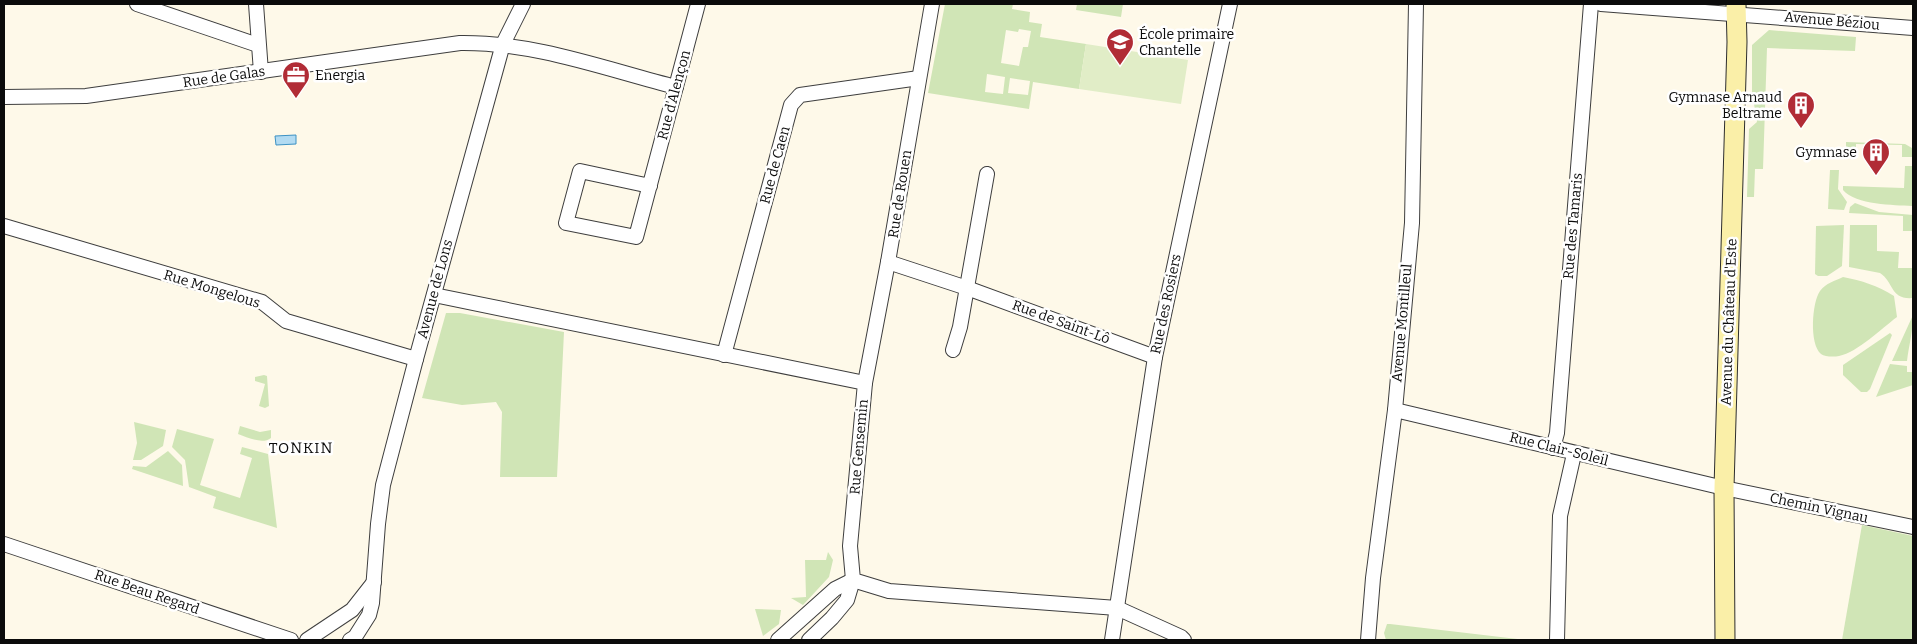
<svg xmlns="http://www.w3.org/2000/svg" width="1917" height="644" font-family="Bitter,serif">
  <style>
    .green { fill: #d0e5b6; fill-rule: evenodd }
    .pitch { fill: #e1edc7 }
    .water { fill: #b2dbf2; stroke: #3d92c4 }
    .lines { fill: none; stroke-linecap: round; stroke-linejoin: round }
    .street-casing { stroke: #3e3e3e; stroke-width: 16 }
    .secondary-casing { stroke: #2d2d2d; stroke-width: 21 }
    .street { stroke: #fff; stroke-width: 14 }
    .secondary { stroke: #faefa8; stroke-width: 19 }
    .labels { text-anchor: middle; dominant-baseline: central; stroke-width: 5; stroke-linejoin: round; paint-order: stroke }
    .street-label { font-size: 14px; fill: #0b0b0b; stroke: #fff }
    .poi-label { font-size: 14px; fill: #0b0b0b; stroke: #fff; text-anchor: start }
    .neighbourhood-label { font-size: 15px; letter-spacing: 1px; fill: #0b0b0b; stroke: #fff }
  </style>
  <rect width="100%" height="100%" fill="#fef9e9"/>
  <g class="green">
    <path d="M945 4H1013L1012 9 1030 12 1029 22 1042 24 1040 37 1086 44 1079 89 1033 82 1029 109 928 93ZM1019 29 1031 31 1028 47H1023L1019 66 1001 63 1006 30 1018 32ZM987 74 1005 77 1003 94 985 92ZM1010 78 1030 81 1028 95 1008 93Z"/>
    <path d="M1077 4H1123L1121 17 1076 10Z"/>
    <path d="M1769 30 1856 37 1855 51 1767 48 1763 169H1755L1754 197H1747L1749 129 1757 122 1752 92V45Z"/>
    <path d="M1846 142 1905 144 1912 148V157H1902V145L1856 144V153L1846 152Z"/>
    <path d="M1905 166H1912V206C1894 205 1856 205 1843 190V186L1904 188Z"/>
    <path d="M1830 170H1839L1838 189 1847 202 1844 210 1828 209Z"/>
    <path d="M1855 203 1879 212 1913 215V231H1903V216L1849 213 1850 207Z"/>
    <path d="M1844 225 1842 266 1827 276H1818L1815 274 1816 226Z"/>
    <path d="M1850 225H1877V251L1899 252 1898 268H1913V298C1890 300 1894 282 1880 273L1849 267Z"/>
    <path d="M1843 277C1862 281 1877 285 1894 296L1897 317C1881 329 1858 352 1839 356 1834 357 1825 357 1821 354 1809 344 1812 302 1820 291 1826 283 1835 281 1843 277Z"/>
    <path d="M446 313H460L564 332 557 477H500L502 412 496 402 462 405 422 398Z"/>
    <path d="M1913 315C1913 331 1909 345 1907 361H1892Z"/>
    <path d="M1890 333 1892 335 1870 389 1867 392H1861L1843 375V365Z"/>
    <path d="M1890 364 1907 366V372H1913V385L1876 397Z"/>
    <path d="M264 375 267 376 269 406 265 408 259 406 265 384 255 381V377Z"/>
    <path d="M134 422 166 430 163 446 141 460H133L137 443Z"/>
    <path d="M240 426 260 432 271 430V438C262 445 247 437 238 434Z"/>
    <path d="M177 429 214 439 200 485 240 498 252 458 240 454 242 447 268 454 277 528 213 508 216 497 189 487 185 460 172 447Z"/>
    <path d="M168 451 182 465 183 486 132 469 133 466 146 467Z"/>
    <path d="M1862 525 1913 536V640H1842Z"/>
    <path d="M828 552 833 560 829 577 803 605 791 598 806 597 805 560H826Z"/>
    <path d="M755 609 781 610 779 624 763 636Z"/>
    <path d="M1387 624H1390L1526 640H1386L1384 633Z"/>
  </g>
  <path class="pitch" d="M1086 44 1188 60 1181 104 1079 89Z"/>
  <path class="water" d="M296 135V144L276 145 275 136Z"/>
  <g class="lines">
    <g class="street-casing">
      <g id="street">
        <path d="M137 4 258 45"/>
        <path d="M256 4 261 72"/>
        <path d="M1601 4 1913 28"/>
        <path d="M4 97 86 96 460 43C534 42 605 69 676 87"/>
        <path d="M650 186 580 171 566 223 636 237 698 4"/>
        <path d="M4 226 262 302 286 321 416 359"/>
        <path d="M888 262 967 288 1155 357"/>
        <path d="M434 295 865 383 850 546 853 580 889 591 1117 608 1181 637 1184 640"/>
        <path d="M953 350 960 327 987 174"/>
        <path d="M724 355 791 105 800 95 919 78"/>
        <path d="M865 383 888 262 932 4"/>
        <path d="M1395 410 1724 488 1913 527"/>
        <path d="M1553 448 1557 433 1591 4"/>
        <path d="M4 544 291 640"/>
        <path d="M307 640 352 610 374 582"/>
        <path d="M350 640 355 637 369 615 372 603 378 524 383 485 416 359 503 44 523 4"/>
        <path d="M778 640 835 589 853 580"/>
        <path d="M809 640 832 618 847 600 853 580"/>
        <path d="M1112 640 1155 357 1230 4"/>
        <path d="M1368 640 1373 578 1395 410 1412 223 1416 4"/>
        <path d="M1557 640 1560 516 1574 454"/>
      </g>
    </g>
    <g class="secondary-casing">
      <path id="secondary" d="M1725 640 1724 488 1737 42 1736 4"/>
    </g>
    <use href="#street" class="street"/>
    <use href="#secondary" class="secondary"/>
  </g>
  <defs>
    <g id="school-pin" transform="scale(1.4375)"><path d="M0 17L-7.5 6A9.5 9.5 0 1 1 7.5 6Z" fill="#b12c36" stroke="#fff"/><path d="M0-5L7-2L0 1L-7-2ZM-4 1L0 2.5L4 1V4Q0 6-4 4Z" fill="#fff"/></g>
    <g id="office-pin" transform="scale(1.4375)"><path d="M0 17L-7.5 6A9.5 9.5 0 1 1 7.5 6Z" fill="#b12c36" stroke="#fff"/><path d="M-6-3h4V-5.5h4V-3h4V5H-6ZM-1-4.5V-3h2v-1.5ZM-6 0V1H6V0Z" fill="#fff"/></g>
    <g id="building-pin" transform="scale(1.4375)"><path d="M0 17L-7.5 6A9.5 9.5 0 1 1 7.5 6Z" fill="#b12c36" stroke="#fff"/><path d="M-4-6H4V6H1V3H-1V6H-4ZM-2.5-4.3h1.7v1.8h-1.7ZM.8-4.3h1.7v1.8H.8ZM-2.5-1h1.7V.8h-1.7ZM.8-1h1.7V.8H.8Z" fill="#fff"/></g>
  </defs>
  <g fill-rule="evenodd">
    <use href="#school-pin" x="1120" y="42"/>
    <use href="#office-pin" x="296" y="75"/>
    <use href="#building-pin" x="1801" y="105"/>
    <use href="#building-pin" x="1876" y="152"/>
  </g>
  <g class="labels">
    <g class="street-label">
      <text transform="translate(1832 21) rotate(5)">Avenue Béziou</text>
      <text transform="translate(224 77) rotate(-8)">Rue de Galas</text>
      <text transform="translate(674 95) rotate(-75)">Rue d'Alençon</text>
      <text transform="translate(775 165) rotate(-75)">Rue de Caen</text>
      <text transform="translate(900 194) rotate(-81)">Rue de Rouen</text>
      <text transform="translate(1573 226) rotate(-85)">Rue des Tamaris</text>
      <text transform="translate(212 289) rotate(17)">Rue Mongelous</text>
      <text transform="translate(435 289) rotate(-75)">Avenue de Lons</text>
      <text transform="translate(1166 304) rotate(-78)">Rue des Rosiers</text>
      <text transform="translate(1061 322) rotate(20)">Rue de Saint-Lô</text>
      <text transform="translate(1729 322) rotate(-88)">Avenue du Château d'Este</text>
      <text transform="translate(1402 323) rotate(-85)">Avenue Montilleul</text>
      <text transform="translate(859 447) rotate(-85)">Rue Gensemin</text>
      <text transform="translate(1559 449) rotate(14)">Rue Clair-Soleil</text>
      <text transform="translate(1819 508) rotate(12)">Chemin Vignau</text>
      <text transform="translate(147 592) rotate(19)">Rue Beau Regard</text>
    </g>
    <g class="poi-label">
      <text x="1139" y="34">École primaire<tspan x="1139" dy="16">Chantelle</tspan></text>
      <text x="315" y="75">Energia</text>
      <text x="1782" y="97" text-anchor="end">Gymnase Arnaud<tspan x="1782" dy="16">Beltrame</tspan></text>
      <text x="1857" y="152" text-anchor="end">Gymnase</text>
    </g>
    <g class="neighbourhood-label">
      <text x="301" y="448">TONKIN</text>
    </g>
  </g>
  <rect width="1917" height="644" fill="none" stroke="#0b0b0b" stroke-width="10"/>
</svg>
